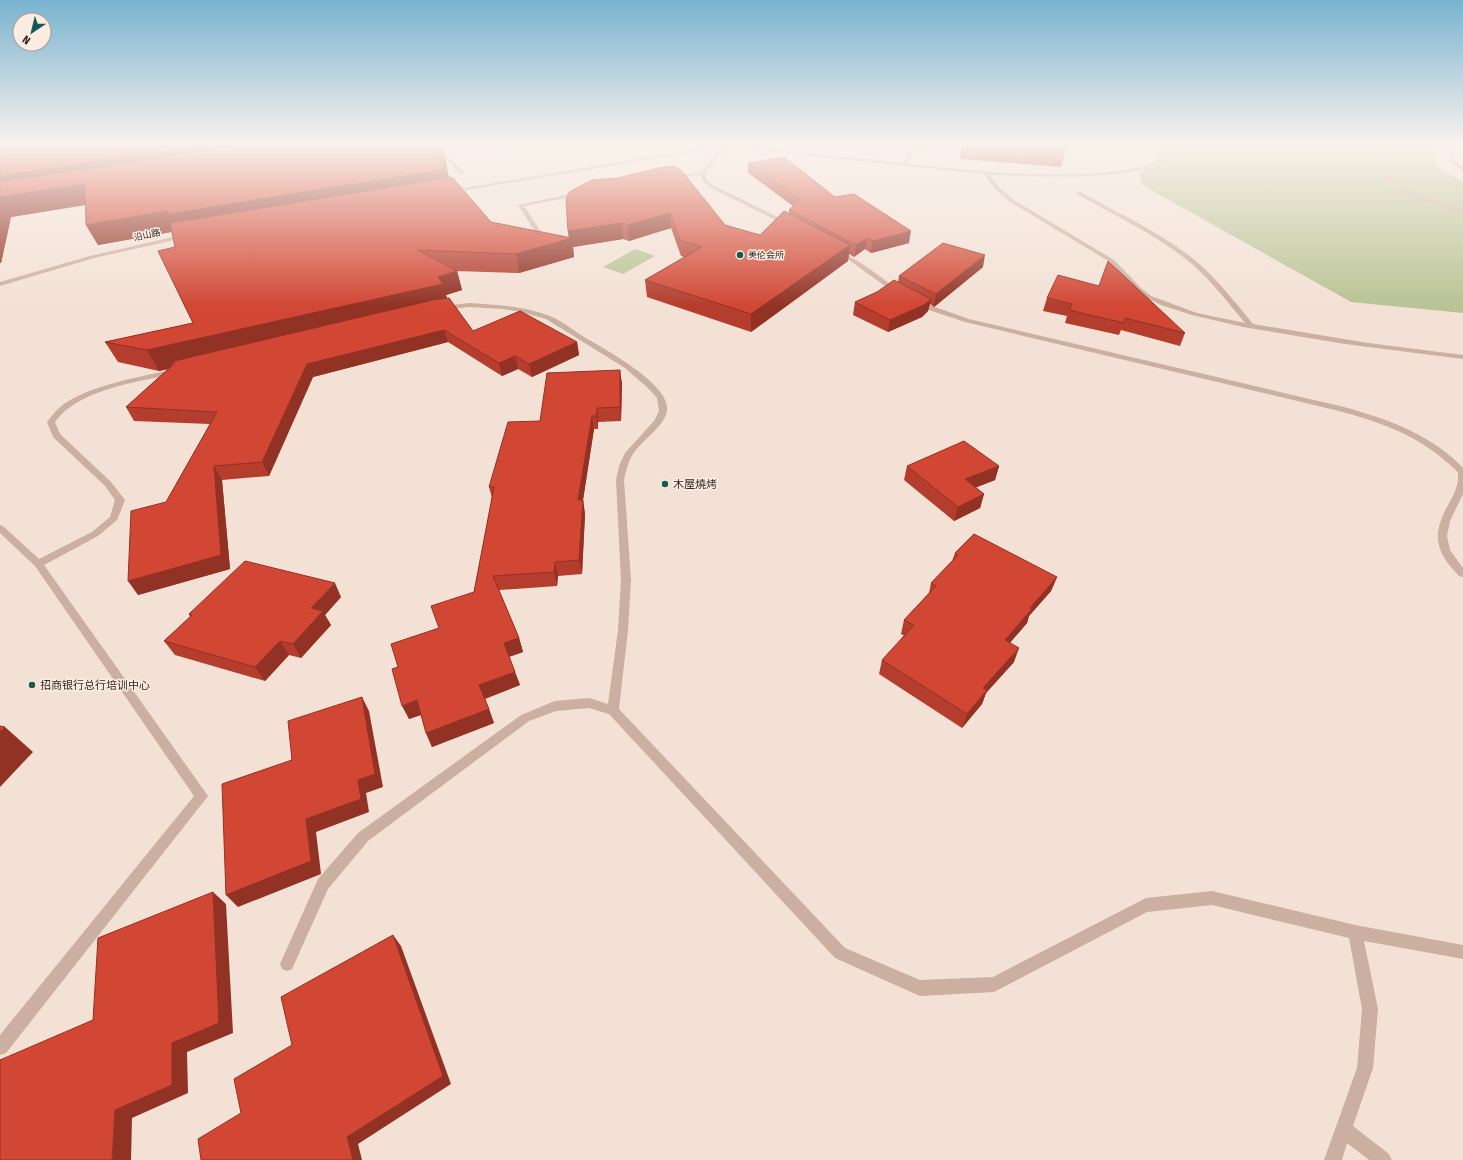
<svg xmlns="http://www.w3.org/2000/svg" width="1463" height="1160" font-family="'Fira Sans Condensed','Noto Sans SC',sans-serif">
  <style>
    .green { fill: #b9c394 }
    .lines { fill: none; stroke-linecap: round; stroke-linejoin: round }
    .minor { fill: #cbafa0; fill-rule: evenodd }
    .wall { fill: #b43d2d }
    .shaded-wall { fill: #923224 }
    .building { fill: #d14734; stroke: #923224 }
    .poi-dot { fill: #165956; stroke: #faece1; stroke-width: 1.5 }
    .labels { text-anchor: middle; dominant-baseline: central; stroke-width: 3; stroke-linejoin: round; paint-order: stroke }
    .far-street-label { font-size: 9px; fill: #352724; stroke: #faece1 }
    .far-poi-label { font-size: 9px; fill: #352724; stroke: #faece1; text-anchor: start }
    .poi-label { font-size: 11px; fill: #352724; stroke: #faece1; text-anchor: start }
  </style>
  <rect width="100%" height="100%" fill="#f3e1d5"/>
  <g class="green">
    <path d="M1162 144H1426L1439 169 1463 181V313L1351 302 1142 185 1139 174 1156 160 1163 146Z"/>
    <path d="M635 249 655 256 623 274 603 267Z"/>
  </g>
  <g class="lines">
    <g class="minor">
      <path d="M432 144H436L464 172V174H460Z"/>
      <path d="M725 144 903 163 910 147 927 148 929 144H933L931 151 914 150 908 164C967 170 1126 189 1173 153L1172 144H1176L1177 153C1146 184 1033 176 990 175L998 186 1014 200 1114 260 1141 288 1151 296 1197 313 1245 323C1228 302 1212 282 1192 264 1159 236 1115 216 1077 194V192H1081C1119 214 1162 233 1196 261 1218 280 1235 302 1253 324L1368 343 1463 355V359L1345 344 1243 327 1192 315 1161 305 1141 295 1110 262 1010 202 994 188 984 174 727 147 705 173 706 179 711 184 790 223 791 224 788 226 707 186 701 179V175L673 178 671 177 701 172 722 147 450 193 447 191Z"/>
      <path d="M1370 144H1374C1379 154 1381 166 1388 175 1402 194 1441 203 1463 209V213C1441 207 1399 196 1384 178 1377 168 1374 155 1370 144Z"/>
      <path d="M1443 144H1447L1456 161 1463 167V171L1452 163Z"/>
      <path d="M580 192 583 194 582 195 524 206 545 238 542 240 539 238 518 205Z"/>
      <path d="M186 234 188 235V237L94 258 0 286V282L90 256Z"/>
      <path d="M835 250C844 249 893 285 901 293L896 294 849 260 835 252Z"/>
      <path d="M918 301 969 319 1344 407C1387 419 1431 434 1463 468V494L1450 521 1447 536 1450 550 1463 568V577L1459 576C1436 552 1431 536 1448 505 1454 495 1459 485 1458 473 1454 467 1447 463 1442 458 1412 433 1376 421 1339 411L965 322 926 309 916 304 915 303Z"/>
      <path d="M469 303C496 305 524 306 550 316 562 321 573 330 584 337 603 348 672 385 667 411 664 427 641 441 633 454 628 462 626 471 624 480L631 580 628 630 619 709 845 948 920 980 993 977 1146 898 1212 891 1355 925 1463 945V959L1364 941 1378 1009 1373 1068 1353 1126 1389 1154 1392 1160H1369L1347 1143 1342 1160H1324L1357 1068 1362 1009 1349 938 1212 905 1147 912 994 992 920 996 835 958 609 714 589 708 556 711 529 721 368 841 328 889 292 969 287 971 282 969 280 964 318 879 358 833 521 715 555 701 589 698 608 704 618 630 621 580 616 480 619 466 625 453 654 421 659 411 657 398 649 389 625 368 546 319 521 312 503 309 469 307 444 310 441 308 444 306Z"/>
      <path d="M175 369 179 371 178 373C142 381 94 387 65 411 61 414 58 418 55 422L60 434 111 482 125 500 117 520 98 536 44 565 208 796 6 1053 0 1055V1035L194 796 35 566 0 533V525L3 526 39 559 92 532 110 517 115 500 105 486 53 437 47 422C51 417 54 412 59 408 86 385 141 377 175 369Z"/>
    </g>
  </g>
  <g class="wall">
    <path d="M0 144 443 149 447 167 446 168 449 177 491 222 569 238 568 231 569 192 725 225 760 235 789 213V210L793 206 748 173V163L835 197 909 243 871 253 865 249 854 257 849 254 848 261 751 332 647 297 645 280 684 257 681 256 671 228 629 241 623 239 573 247 574 257 519 273 456 271H457L462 290 446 295 447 298 473 331 577 342 579 355 532 377 518 369 502 376 448 342 313 377 269 476 222 480 230 569 138 595 166 502 210 424 134 421 126 407 168 369 159 371 118 362 105 342 193 323 172 232 98 245 86 225V205L11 217 1 263Z"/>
    <path d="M962 144H1067L1061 167 960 159Z"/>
    <path d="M983 267 934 307 930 304 928 311 922 317 888 332 853 315 855 302 898 282 899 276Z"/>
    <path d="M1058 275 1185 333 1180 346 1121 330 1119 335 1065 323 1067 316 1043 311 1047 298Z"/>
    <path d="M622 383 621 421 598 422V429H594L583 500 585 514 582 574 558 576 557 586 499 590 519 638 523 652 509 657 515 672 520 685 485 699 494 723 432 747 426 733 421 715 409 719 398 667 439 628 474 592 492 498 489 487 540 421Z"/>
    <path d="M907 466H999L995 480 975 488 984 494 980 508 954 521 904 480Z"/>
    <path d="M955 553 1057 577 1051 591 1029 616 1027 623 1010 643 1014 662 986 693 982 704 962 728 879 674 882 660 905 636 901 634 904 620 929 593 931 583 952 561Z"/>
    <path d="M341 597 325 615 331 625 301 658 289 655 265 681 175 655 164 641 190 617 189 614Z"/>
  </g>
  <g class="shaded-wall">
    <path d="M214 144H339L85 184 96 203 11 217 1 263H0V176Z"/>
    <path d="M443 149 447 167 436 169 431 151Z"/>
    <path d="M447 169 452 189 176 231 98 245 86 225 167 211Z"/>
    <path d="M670 213 671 228 629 241 628 225Z"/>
    <path d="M622 223 623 239 573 247 574 257 519 273 516 254 569 239 568 231Z"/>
    <path d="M911 231 909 243 871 253 873 241Z"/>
    <path d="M867 238 865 249 854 257 856 245Z"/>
    <path d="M850 245 848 261 751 332V314Z"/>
    <path d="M985 255 983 267 934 307 936 294Z"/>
    <path d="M457 271 462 290 446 295 448 304 175 363 170 362 173 368 159 371 147 350 438 277Z"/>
    <path d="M931 299 928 311 922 317 888 332 890 320Z"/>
    <path d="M444 330 448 342 313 377 269 476 262 462 307 364Z"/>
    <path d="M577 342 579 355 532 377 529 364Z"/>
    <path d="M515 356 518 369 502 376 499 363Z"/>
    <path d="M620 370 622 383 621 421 620 407Z"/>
    <path d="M597 408 598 422V429L596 416Z"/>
    <path d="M592 416 594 429 583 500 585 514 582 574 579 560 578 500Z"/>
    <path d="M214 466 222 480 230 569 138 595 128 581Z"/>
    <path d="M999 466 995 480 961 493 965 479Z"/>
    <path d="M984 494 980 508 954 521 958 507Z"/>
    <path d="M555 562 558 576 557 586 554 572Z"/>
    <path d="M1057 577 1051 591 1029 616 1027 623 1000 654 1005 640 1030 608Z"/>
    <path d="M335 583 341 597 325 615 331 625 301 658 293 644 311 608Z"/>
    <path d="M519 638 523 652 508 657 504 643Z"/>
    <path d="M280 641 289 655 265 681 255 667Z"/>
    <path d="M1019 648 1014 662 986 693 982 704 962 728 967 714 983 688Z"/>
    <path d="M515 672 520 685 484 699 479 685Z"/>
    <path d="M362 697 369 711 383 787 366 793 369 812 316 832 321 874 238 907 226 895 306 819 358 780Z"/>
    <path d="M417 700 423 714 409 719 402 706Z"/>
    <path d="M489 709 494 723 432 747 426 733Z"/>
    <path d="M5 727 33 752 0 787V732Z"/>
    <path d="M213 892 226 904 233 1033 187 1052 188 1093 132 1118 131 1160H112L115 1110 172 1043Z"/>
    <path d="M393 935 401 946 451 1084 358 1144 362 1160H353L347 1137Z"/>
  </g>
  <g class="building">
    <path d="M0 144H214L0 176Z"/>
    <path d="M248 144H438L443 149 431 151 447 169 168 214 167 211 86 225 85 184 0 197V182Z"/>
    <path d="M784 157 835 197 854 194 911 231 873 241 867 238 856 245 789 210 800 199 748 163Z"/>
    <path d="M673 166 681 170 725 225 760 235 784 211 850 245 751 314 645 280 702 247 680 240 670 213 628 225 622 223 568 231 566 200 569 192 592 180 618 178 658 168Z"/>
    <path d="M452 177 491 222 572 238 516 254 418 250 457 271 438 277 443 284 147 350 105 342 193 323 158 251 175 247 170 223Z"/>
    <path d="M943 243 985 255 936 294 899 276Z"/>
    <path d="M1108 261 1185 333 1125 318 1124 323 1069 310 1072 304 1047 298 1058 275 1099 286Z"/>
    <path d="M894 280 931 299 924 305 890 320 855 302 877 292Z"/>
    <path d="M449 298 473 331 520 311 577 342 529 364 515 356 499 363 444 330 307 364 262 462 214 466 221 555 128 581 131 511 166 502 217 412 126 407 175 363 170 362 433 300Z"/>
    <path d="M620 370V407L597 408 596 416H592L578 500H583L579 560 555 562 554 572 493 576 519 638 504 643 515 672 479 685 489 709 426 733 417 700 402 706 392 669 398 667 391 644 439 628 431 606 474 592 494 487H489L508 422 540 421 547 373Z"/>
    <path d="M964 441 999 466 965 479 984 494 958 507 907 466Z"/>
    <path d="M974 534 1057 577 1030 608 1032 609 1005 640 1019 648 983 688 987 690 967 714 882 660 914 625 904 620 936 586 931 583 958 555 955 553Z"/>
    <path d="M245 561 335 583 311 608 323 611 293 644 280 641 255 667 164 641 192 615 189 614Z"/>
    <path d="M362 697 375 774 358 780 361 799 306 819 311 861 226 895 222 784 292 760 288 721Z"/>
    <path d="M0 726 5 727 0 732Z"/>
    <path d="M213 892 219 1023 172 1043V1085L115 1110 112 1160H0V1060L93 1020 98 938Z"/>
    <path d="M393 935 443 1076 347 1137 353 1160H201L198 1139 241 1113 234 1079 292 1045 281 997Z"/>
  </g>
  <linearGradient id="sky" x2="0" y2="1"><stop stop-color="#78b3d0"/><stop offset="0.47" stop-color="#faf2ec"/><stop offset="1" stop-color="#faf2ec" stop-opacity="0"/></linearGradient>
  <rect width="1463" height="306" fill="url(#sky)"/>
  <g class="poi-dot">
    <circle cx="740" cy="255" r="4"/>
    <circle cx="665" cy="484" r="4"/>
    <circle cx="32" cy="685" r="4"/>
  </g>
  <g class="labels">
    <g class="far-street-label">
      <text transform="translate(147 235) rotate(-12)">沿山路</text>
    </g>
    <g class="far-poi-label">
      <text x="748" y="255">美伦会所</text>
    </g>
    <g class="poi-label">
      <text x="673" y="484">木屋燒烤</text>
      <text x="40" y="685">招商银行总行培训中心</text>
    </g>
  </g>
  <g transform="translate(32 32) rotate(215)"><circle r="19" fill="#faece1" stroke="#ab9d95"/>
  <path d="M0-3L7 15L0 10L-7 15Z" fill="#165956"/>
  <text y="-6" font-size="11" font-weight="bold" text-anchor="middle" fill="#352724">N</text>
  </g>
</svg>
